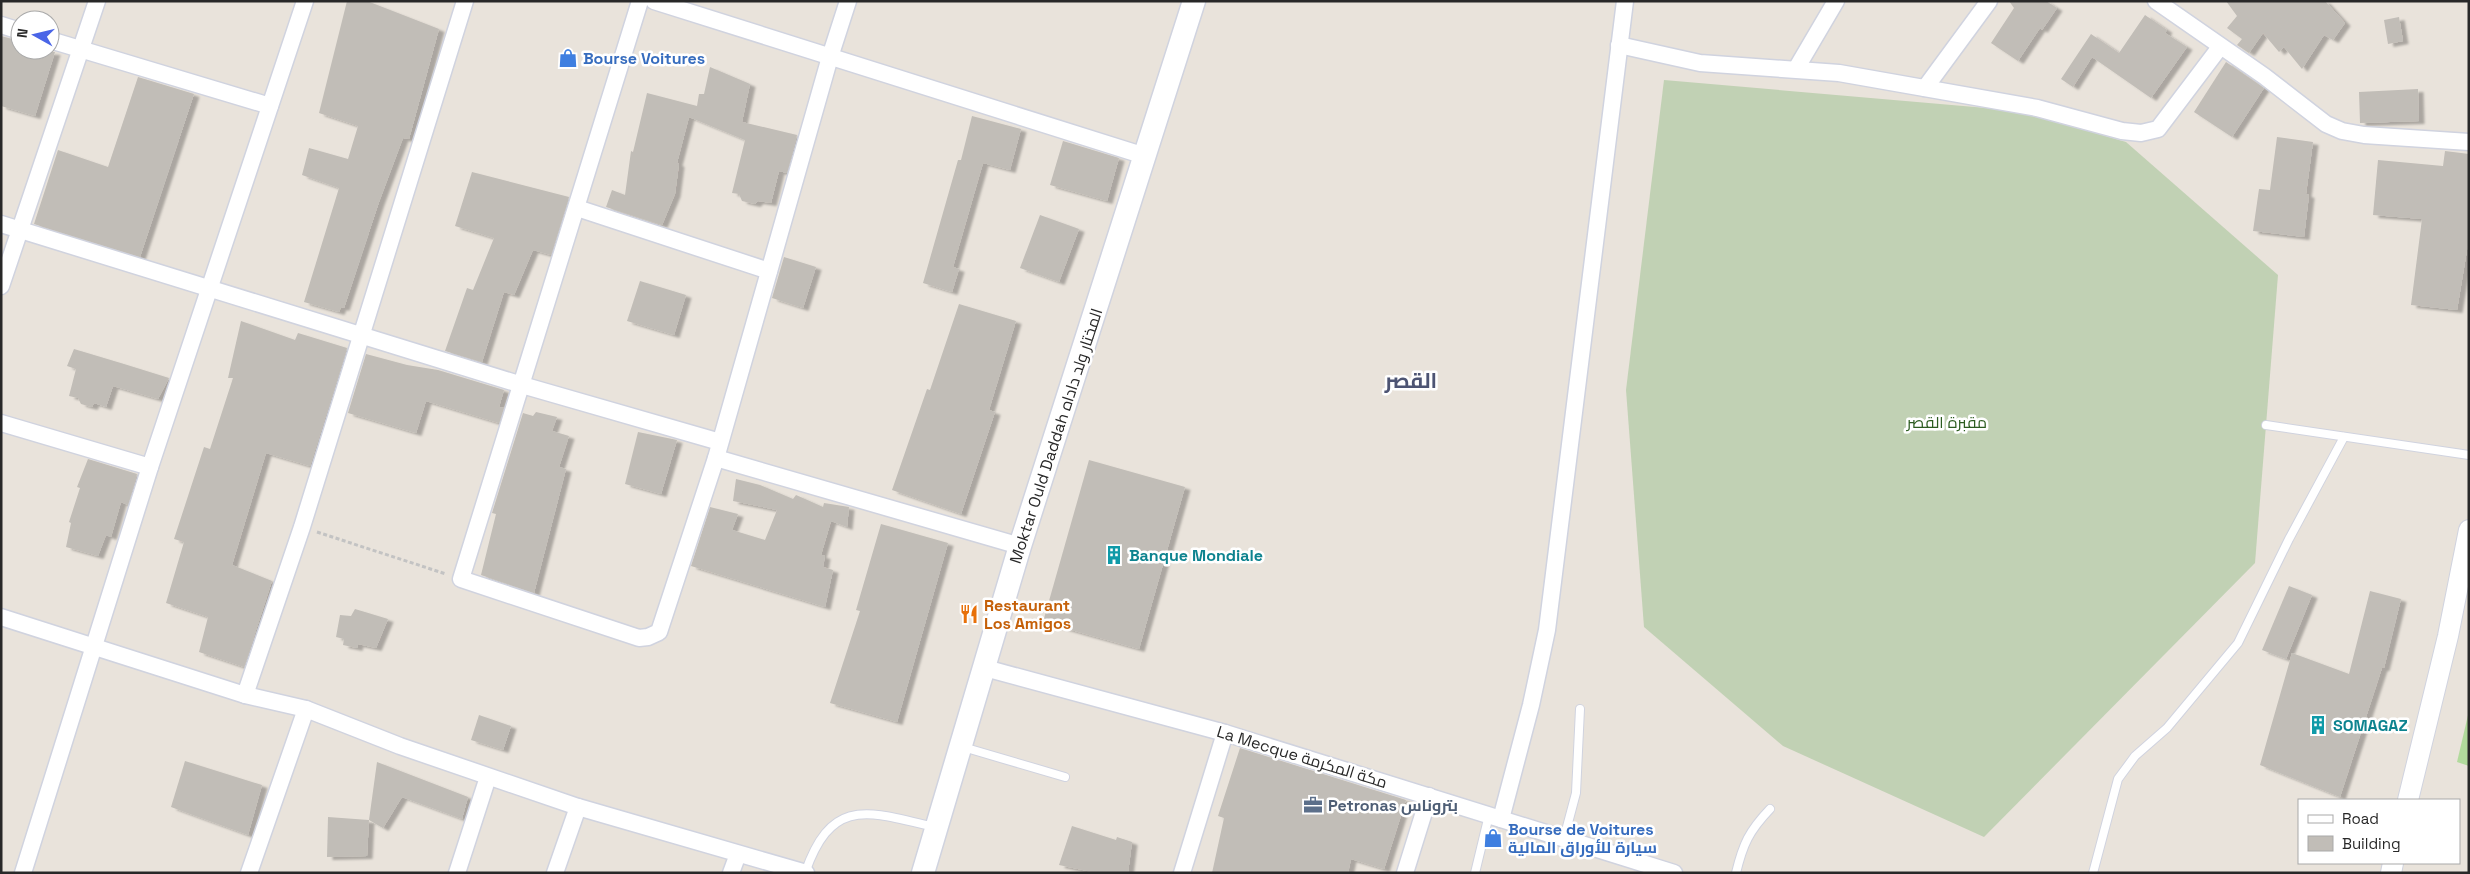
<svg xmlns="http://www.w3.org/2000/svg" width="2470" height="874" font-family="'Space Grotesk',Cairo,sans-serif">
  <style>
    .green { fill: #b1da9c }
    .cemetery { fill: #c1d1b4 }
    .building { fill: #c1bdb7; filter: url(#shadow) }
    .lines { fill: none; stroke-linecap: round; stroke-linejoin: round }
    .service-casing { stroke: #d0d3df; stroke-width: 10 }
    .minor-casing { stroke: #d0d3df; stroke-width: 19 }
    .tertiary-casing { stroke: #d0d3df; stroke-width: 22 }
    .secondary-casing { stroke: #d0d3df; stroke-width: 25 }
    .path { stroke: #c3c3c3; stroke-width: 3; stroke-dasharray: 4 2.5; stroke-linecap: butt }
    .service { stroke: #fff; stroke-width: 8 }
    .minor { stroke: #fff; stroke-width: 16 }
    .tertiary { stroke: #fff; stroke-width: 20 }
    .secondary { stroke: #fff; stroke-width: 22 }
    .labels { text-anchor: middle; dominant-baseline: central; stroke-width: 5; stroke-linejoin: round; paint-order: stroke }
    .shop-label { font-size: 16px; font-weight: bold; fill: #366cbe; stroke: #fff; text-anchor: start }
    .park-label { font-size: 16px; fill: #2c5c20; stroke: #fff }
    .street-label { font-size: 16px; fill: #282828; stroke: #fff }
    .culture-label { font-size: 16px; font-weight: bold; fill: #0d838f; stroke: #fff; text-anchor: start }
    .food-label { font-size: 16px; font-weight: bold; fill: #c56008; stroke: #fff; text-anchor: start }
    .service-label { font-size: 16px; font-weight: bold; fill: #4e5e75; stroke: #fff; text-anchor: start }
    .district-label { font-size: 21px; font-weight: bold; fill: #4d5473; stroke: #fff }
  </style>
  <defs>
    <filter id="shadow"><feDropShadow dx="5.5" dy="3" stdDeviation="1" flood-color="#0004"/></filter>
  </defs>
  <rect width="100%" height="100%" fill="#e9e3db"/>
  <path class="green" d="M2469 711V766L2457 762Z"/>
  <path class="cemetery" d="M1664 80 2021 111 2126 142 2278 275 2255 563 1984 837 1783 746 1644 627 1626 390Z"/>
  <g class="building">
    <path d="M347 1H367L439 29 409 139 403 138 379 202 344 308 341 307 339 312 304 302 339 188 302 175 309 148 348 159 358 126 319 113Z"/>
    <path d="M2009 1H2046L2057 8 2042 30 2040 28 2018 61 1991 43 2014 8Z"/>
    <path d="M2226 1H2325L2345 23 2333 40 2324 35 2302 69 2284 47 2279 52 2263 33 2249 53 2237 45 2242 39 2227 28 2237 16Z"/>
    <path d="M2145 15 2167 30 2165 33 2187 47 2151 98 2092 57 2073 87 2061 79 2091 34 2119 53Z"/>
    <path d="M2399 17 2403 41 2388 44 2384 20Z"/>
    <path d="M1 36 20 41V50L55 52 35 116 1 106Z"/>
    <path d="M2226 62 2264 88 2232 137 2194 112Z"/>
    <path d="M710 67 750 84 742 122 797 135 787 173 779 171 771 203 758 201 755 204 742 201 739 194 732 193 745 140 689 117 677 163 679 164 675 194 662 225 606 207 612 190 625 195 631 151 633 152 647 93 697 106 699 94H704Z"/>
    <path d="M138 77 194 94 140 257 34 224 58 150 108 167Z"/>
    <path d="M2418 89 2419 121 2360 123 2359 92Z"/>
    <path d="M972 116 1021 129 1010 170 983 163 953 267 959 269 952 292 923 283 958 160H961Z"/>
    <path d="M2277 137 2313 142 2306 194 2309 195 2304 237 2253 231 2259 189 2270 190Z"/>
    <path d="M1063 141 1119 158 1107 201 1050 185Z"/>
    <path d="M2445 151 2469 154V238L2457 310 2411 305 2422 219 2373 215 2378 160 2443 166Z"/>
    <path d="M472 172 569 197 551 255 533 250 514 295 504 292 482 362 445 351 467 288 473 290 494 238 455 226Z"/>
    <path d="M1040 215 1079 229 1059 282 1020 268Z"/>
    <path d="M784 257 816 267 803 308 772 298Z"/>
    <path d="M640 281 686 295 674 335 627 321Z"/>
    <path d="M959 304 1016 321 989 410 995 412 961 514 892 490 927 389 930 390Z"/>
    <path d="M241 321 295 340 298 333 347 348 310 466 266 453 232 565 272 581 244 667 199 652 208 617 166 603 184 542 174 539 204 447 210 449 233 378H228Z"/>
    <path d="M74 349 124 364 169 378 158 399 113 386 106 407 94 403 92 407 81 404 78 398 69 396 76 369 67 366Z"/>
    <path d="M366 354 407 365 438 370 504 390 499 407 504 408 499 423 426 401 416 433 348 413Z"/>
    <path d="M536 412 557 417 552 431 569 436 559 467 566 469 534 593 481 575 496 514 492 513 523 413 533 416Z"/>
    <path d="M638 432 677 440 661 494 625 484Z"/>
    <path d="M88 459 137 474 128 505 121 502 111 537 106 535 98 556 66 547 71 523 69 522 80 488 77 487Z"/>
    <path d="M1089 460 1185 487 1139 649 1043 622Z"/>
    <path d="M736 479 760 485 793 499 796 495 823 507 824 503 849 507 847 527 831 521 821 555 825 556 823 567 833 570 825 607 691 566 710 507 738 514 732 530 765 540 777 510 733 501Z"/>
    <path d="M881 524 948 543 897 722 830 703 860 611 856 610Z"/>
    <path d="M2289 586 2312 595 2286 659 2262 650Z"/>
    <path d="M2370 591 2401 599 2384 668H2382L2340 797 2260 765 2292 653 2349 674Z"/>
    <path d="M355 609 388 619 376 648 358 644 357 648 343 645 344 639 336 637 340 615 351 616Z"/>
    <path d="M479 715 511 726 503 750 471 740Z"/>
    <path d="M1240 748 1406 800 1384 869 1351 859 1348 873H1212L1224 818 1218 816Z"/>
    <path d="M185 761 262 785 248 835 171 807Z"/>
    <path d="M377 762 468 797 462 819 402 797 383 828 369 820Z"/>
    <path d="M328 817 369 820 367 856 327 857Z"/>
    <path d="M1072 826 1116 840 1117 837 1132 842 1128 873H1097L1059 865Z"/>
  </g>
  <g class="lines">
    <g class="service-casing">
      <g id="service">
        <path d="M2266 425 2469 455"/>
        <path d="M963 747 1065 777"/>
        <path d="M1564 838 1576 793 1580 709"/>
        <path d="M805 873C832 795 869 812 935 827"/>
        <path d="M1475 873 1489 815"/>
        <path d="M1736 873C1743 844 1749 831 1770 809"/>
        <path d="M2093 873 2118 779 2135 756 2167 728 2238 643 2289 539 2344 437"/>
      </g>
    </g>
    <g class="minor-casing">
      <g id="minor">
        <path d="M640 1 461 579 639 638 648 637 659 632 716 458 830 57 848 1"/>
        <path d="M654 1 1145 156"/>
        <path d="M2156 1 2264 76 2326 124 2342 131 2364 135 2469 142"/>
        <path d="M1 25 20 31"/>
        <path d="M50 40 270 106"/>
        <path d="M1619 45 1700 63 1839 73 2037 108 2122 131 2141 133 2158 129 2220 47"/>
        <path d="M1796 69 1836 1"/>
        <path d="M1925 88 1989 1"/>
        <path d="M577 208 769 271"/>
        <path d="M1 224 522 385 720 442"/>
        <path d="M1 286 97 1"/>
        <path d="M1 423 150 467"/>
        <path d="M716 458 1020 546"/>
        <path d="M1 617 245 695 306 709 400 746 578 807 806 873"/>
        <path d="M985 668 1225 733 1674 873"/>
        <path d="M245 695 302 527 465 1"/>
        <path d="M1501 819 1531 705 1547 630 1625 1"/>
        <path d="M23 873 150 467 305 1"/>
        <path d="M249 873 306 709"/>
        <path d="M457 873 488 777"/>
        <path d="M555 873 578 807"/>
        <path d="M731 873 738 854"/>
        <path d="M1182 873 1225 733"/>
        <path d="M1405 873 1429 796"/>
      </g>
    </g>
    <g class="tertiary-casing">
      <g id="tertiary">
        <path d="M2408 800 2448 636 2469 530"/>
        <path d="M2391 873 2393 863"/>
      </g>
    </g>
    <g class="secondary-casing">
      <path id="secondary" d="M923 873 1020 546 1194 1"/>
    </g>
    <path class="path" d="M317 532 446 574"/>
    <use href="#service" class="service"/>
    <use href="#minor" class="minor"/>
    <use href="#tertiary" class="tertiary"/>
    <use href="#secondary" class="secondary"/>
  </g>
  <defs>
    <g id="shop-bare" transform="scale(1.5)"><path d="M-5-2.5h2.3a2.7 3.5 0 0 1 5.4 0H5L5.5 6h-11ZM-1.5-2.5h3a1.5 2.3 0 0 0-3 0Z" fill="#3f7fe0" stroke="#fff" stroke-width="2.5" paint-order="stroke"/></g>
    <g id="building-bare" transform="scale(1.5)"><path d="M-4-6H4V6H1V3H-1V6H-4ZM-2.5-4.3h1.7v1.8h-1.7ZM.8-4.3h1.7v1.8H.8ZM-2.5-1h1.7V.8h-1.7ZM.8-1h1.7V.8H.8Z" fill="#0f9aa8" stroke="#fff" stroke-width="2.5" paint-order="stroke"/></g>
    <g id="restaurant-bare" transform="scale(1.5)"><path d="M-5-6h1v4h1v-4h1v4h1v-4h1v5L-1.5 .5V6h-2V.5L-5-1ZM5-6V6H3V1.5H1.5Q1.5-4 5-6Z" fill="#e8710a" stroke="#fff" stroke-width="2.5" paint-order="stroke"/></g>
    <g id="office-bare" transform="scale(1.5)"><path d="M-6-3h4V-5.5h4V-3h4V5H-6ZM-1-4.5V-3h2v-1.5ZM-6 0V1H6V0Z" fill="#5c6f8a" stroke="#fff" stroke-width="2.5" paint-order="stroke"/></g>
  </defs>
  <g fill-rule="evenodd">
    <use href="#shop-bare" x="568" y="58"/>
    <use href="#building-bare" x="1114" y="555"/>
    <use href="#restaurant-bare" x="969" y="614"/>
    <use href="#building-bare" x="2318" y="725"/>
    <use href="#office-bare" x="1313" y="805"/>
    <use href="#shop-bare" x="1493" y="838"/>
  </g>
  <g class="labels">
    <g class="shop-label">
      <text x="583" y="58">Bourse Voitures</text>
      <text x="1508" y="829">Bourse de Voitures<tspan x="1508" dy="18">سيارة للأوراق المالية</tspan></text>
    </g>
    <g class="park-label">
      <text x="1947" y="422">مقبرة القصر</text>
    </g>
    <g class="street-label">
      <text transform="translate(1056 436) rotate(-72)">Moktar Ould Daddah المختار ولد داداه</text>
      <text transform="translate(1302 757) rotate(17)">La Mecque مكة المكرمة</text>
    </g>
    <g class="culture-label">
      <text x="1129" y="555">Banque Mondiale</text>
      <text x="2333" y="725">SOMAGAZ</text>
    </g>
    <g class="food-label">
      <text x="984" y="605">Restaurant<tspan x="984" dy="18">Los Amigos</tspan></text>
    </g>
    <g class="service-label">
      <text x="1328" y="805">Petronas بتروناس</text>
    </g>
    <g class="district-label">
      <text x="1411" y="380">القصر</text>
    </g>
  </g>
  <rect width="2470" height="874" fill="none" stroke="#282828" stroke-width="5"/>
  <rect x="2298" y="799" width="162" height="65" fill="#ffffff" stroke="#a9a9a9"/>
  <rect x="2308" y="815" width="25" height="8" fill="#ffffff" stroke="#a9a9a9"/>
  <text x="2342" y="824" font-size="15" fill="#282828">Road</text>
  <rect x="2308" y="836" width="25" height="15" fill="#c1bdb7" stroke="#a9a9a9"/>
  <text x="2342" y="849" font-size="15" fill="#282828">Building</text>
  <g transform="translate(35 35) rotate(278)"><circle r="24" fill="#ffffff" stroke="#a9a9a9"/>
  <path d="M0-4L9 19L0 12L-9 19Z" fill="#4a65e7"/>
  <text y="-8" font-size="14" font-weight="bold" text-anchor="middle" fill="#282828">N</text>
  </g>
</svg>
